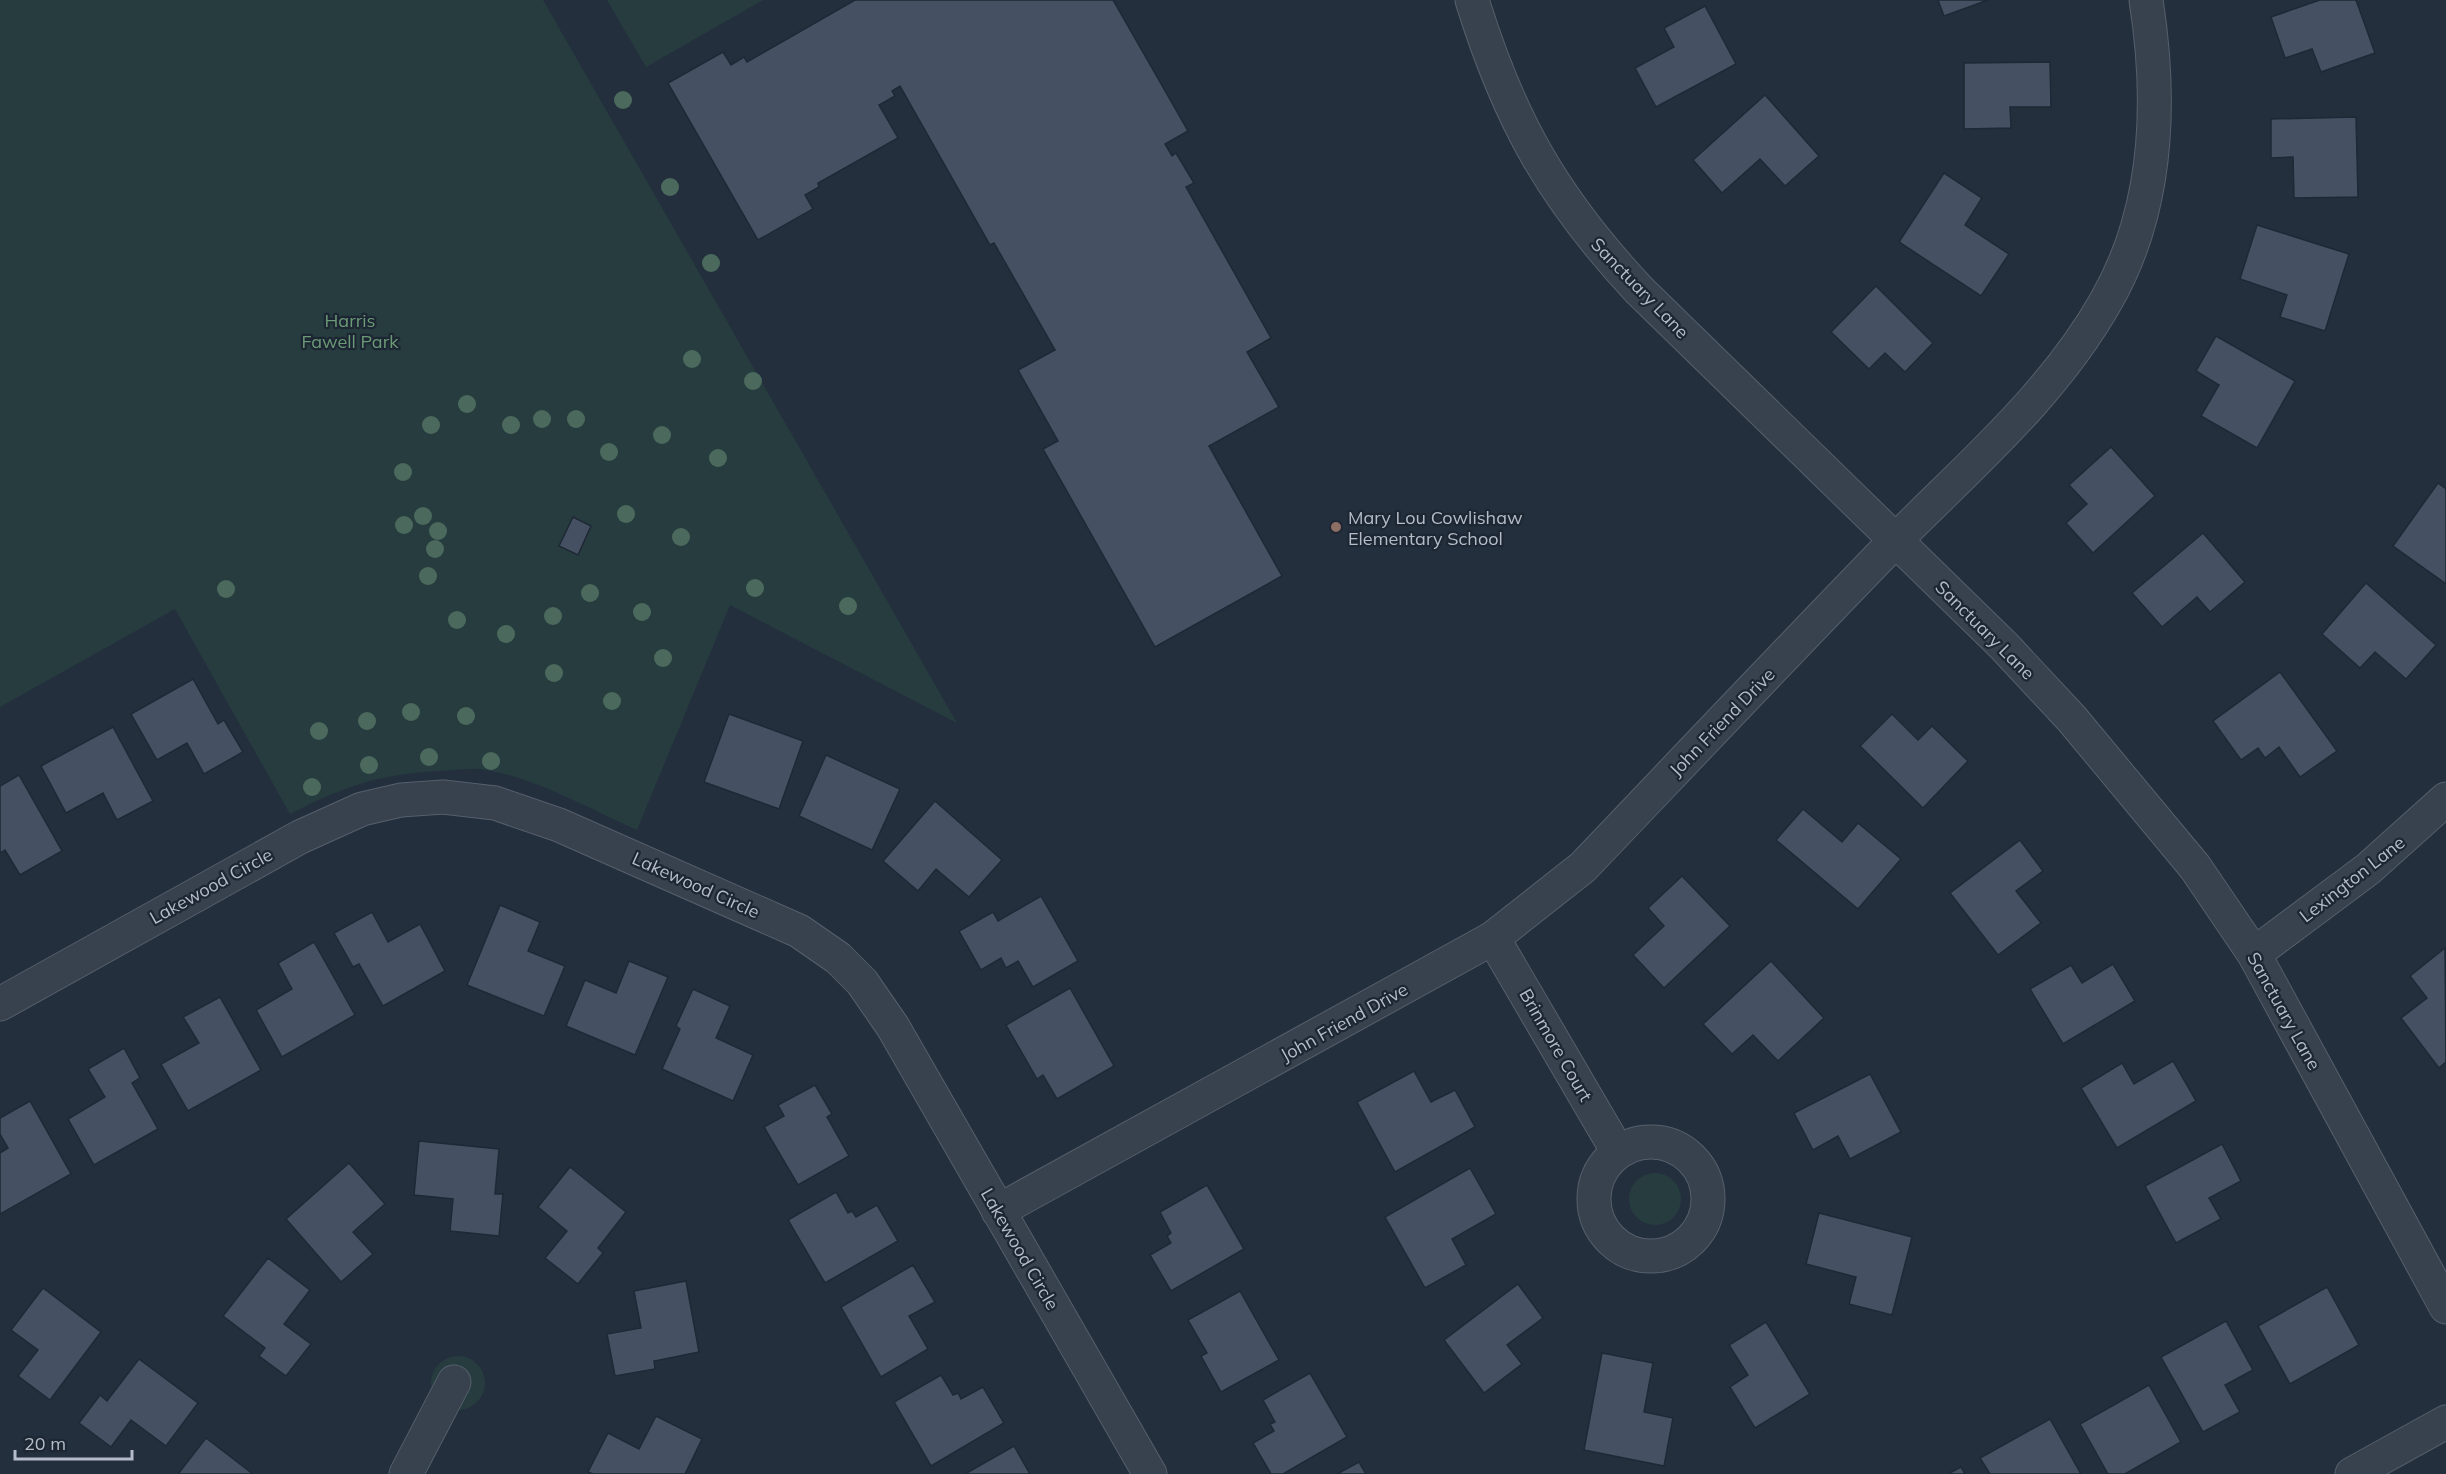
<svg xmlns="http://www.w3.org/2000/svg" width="2446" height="1474" font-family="Mulish,sans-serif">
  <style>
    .green { fill: #263c3f }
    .building { fill: #455162; stroke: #1f2835; stroke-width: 1.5 }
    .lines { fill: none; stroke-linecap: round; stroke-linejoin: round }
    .street-casing { stroke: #565f6c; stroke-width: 35 }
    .street { stroke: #38414e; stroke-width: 33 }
    .tree { fill: #4b6a5d }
    .education-dot { fill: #8d6e63; stroke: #1d2633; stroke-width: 2 }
    .labels { text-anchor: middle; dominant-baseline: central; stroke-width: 4.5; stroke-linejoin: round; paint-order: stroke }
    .street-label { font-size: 18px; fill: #b4bcc9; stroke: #1d2633 }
    .park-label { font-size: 18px; fill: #6b9a76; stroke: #1d2633 }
    .poi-label { font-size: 18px; fill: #b4bcc9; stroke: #1d2633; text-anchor: start }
  </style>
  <rect width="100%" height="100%" fill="#242f3e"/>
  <g class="green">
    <path d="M0 0H543L957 723 730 605 637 830C589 809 531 775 479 769 466 768 451 771 438 771 376 775 345 786 290 814L175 609 0 707Z"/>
    <path d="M607 0H763L646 67Z"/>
    <circle cx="1655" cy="1199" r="26"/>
    <circle cx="458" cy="1383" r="27"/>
  </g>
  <g class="building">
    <path d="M855 0H1113L1188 131 1165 144 1172 156 1176 153 1194 183 1186 187 1271 338 1247 352 1279 407 1209 446 1282 576 1155 647 1043 449 1058 441 1018 370 1055 350 994 243 990 245 900 86 892 91 895 96 879 105 898 138 818 183 819 187 805 195 813 209 758 240 668 83 723 52 731 65 744 57 747 62Z"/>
    <path d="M1938 0H1988L1944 16Z"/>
    <path d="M2320 0H2356L2375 53 2321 72 2312 49 2285 58 2271 17Z"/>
    <path d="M1705 6 1736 64 1656 107 1635 68 1674 47 1664 28Z"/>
    <path d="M2050 62 2051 107H2010L2011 128 1964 129V63Z"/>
    <path d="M1765 95 1819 156 1785 186 1760 159 1722 193 1693 160Z"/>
    <path d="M2356 117 2358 197 2294 198 2293 157 2271 158V119Z"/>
    <path d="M1944 173 1982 198 1965 225 2009 254 1981 296 1899 242Z"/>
    <path d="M2257 225 2349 254 2325 331 2280 317 2287 295 2240 279Z"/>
    <path d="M1876 286 1933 343 1905 372 1885 353 1869 369 1831 332Z"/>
    <path d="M2216 336 2295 381 2257 448 2201 416 2219 385 2196 371Z"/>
    <path d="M2111 447 2155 496 2093 553 2066 523 2087 504 2069 485Z"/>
    <path d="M2438 483 2446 489V584L2393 546Z"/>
    <path d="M573 517 591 526 578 555 559 546Z"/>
    <path d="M2203 533 2245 582 2210 612 2197 597 2162 627 2132 593Z"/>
    <path d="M2366 583 2436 645 2406 679 2375 652 2360 668 2322 634Z"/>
    <path d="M2280 672 2337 751 2300 777 2279 747 2265 758 2258 748 2241 760 2213 721Z"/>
    <path d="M193 679 218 724 224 720 243 752 204 774 187 743 157 760 131 714Z"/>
    <path d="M729 714 803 741 779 809 704 782Z"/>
    <path d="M1892 714 1918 740 1932 726 1968 761 1923 808 1860 746Z"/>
    <path d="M113 727 153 801 117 820 103 793 66 813 41 766Z"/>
    <path d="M826 755 900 789 872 850 799 816Z"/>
    <path d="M19 775 62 851 20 875 5 850 0 853V786Z"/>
    <path d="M935 801 1002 860 969 897 936 869 918 891 883 861Z"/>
    <path d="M1803 809 1842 842 1858 823 1901 859 1858 909 1776 840Z"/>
    <path d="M2020 840 2043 871 2016 891 2041 923 1998 955 1950 893Z"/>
    <path d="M1682 876 1730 926 1664 988 1633 955 1664 926 1648 908Z"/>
    <path d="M1041 896 1078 961 1033 987 1018 961 1006 968 1001 958 981 970 959 931 993 912 998 921Z"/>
    <path d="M500 905 540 922 528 951 565 966 544 1016 467 985Z"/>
    <path d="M372 912 388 942 420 924 445 971 383 1006 359 964 353 967 334 933Z"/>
    <path d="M314 942 355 1015 282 1057 256 1010 292 989 278 963Z"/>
    <path d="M2445 948 2446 1062 2439 1068 2401 1018 2427 998 2410 976Z"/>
    <path d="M629 961 668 977 635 1055 566 1026 585 980 616 993Z"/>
    <path d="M1771 961 1824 1018 1778 1061 1753 1035 1732 1054 1703 1024Z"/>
    <path d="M2113 964 2135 1001 2063 1044 2030 989 2071 965 2082 983Z"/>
    <path d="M1070 988 1114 1066 1057 1099 1043 1075 1037 1079 1006 1025Z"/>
    <path d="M693 989 730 1006 716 1038 753 1055 733 1101 662 1069 680 1029 676 1026Z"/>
    <path d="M220 997 261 1070 188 1111 161 1064 199 1043 183 1017Z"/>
    <path d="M124 1048 140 1078 132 1083 158 1129 94 1165 68 1119 105 1097 88 1069Z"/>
    <path d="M2173 1061 2196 1101 2117 1148 2081 1088 2122 1063 2134 1084Z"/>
    <path d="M1414 1071 1431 1102 1455 1090 1475 1127 1395 1172 1357 1102Z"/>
    <path d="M1870 1074 1901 1132 1850 1159 1838 1136 1813 1150 1794 1113Z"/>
    <path d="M815 1085 832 1114 827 1117 849 1156 798 1185 764 1127 784 1116 778 1105Z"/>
    <path d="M30 1101 71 1174 0 1214V1153L8 1148 0 1134V1118Z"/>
    <path d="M419 1141 499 1149 495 1194H503L499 1236 450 1231 453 1199 414 1195Z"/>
    <path d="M2222 1144 2241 1181 2209 1198 2221 1219 2176 1243 2145 1186Z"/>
    <path d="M349 1163 385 1204 353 1232 373 1254 341 1282 286 1219Z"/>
    <path d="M570 1167 626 1212 598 1248 603 1253 578 1284 545 1258 567 1231 538 1207Z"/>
    <path d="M1470 1168 1496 1214 1452 1239 1466 1265 1425 1288 1385 1217Z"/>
    <path d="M1207 1185 1244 1249 1171 1291 1150 1255 1171 1243 1167 1236 1171 1233 1160 1212Z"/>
    <path d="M836 1192 848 1213 852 1211 856 1217 877 1205 898 1241 825 1283 788 1220Z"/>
    <path d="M1819 1213 1912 1237 1892 1315 1849 1304 1856 1277 1806 1264Z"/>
    <path d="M268 1258 310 1290 284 1324 311 1344 286 1376 259 1356 265 1348 223 1316Z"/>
    <path d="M913 1265 935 1302 909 1316 928 1349 881 1377 841 1307Z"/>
    <path d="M686 1281 699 1352 654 1361 655 1369 615 1376 607 1334 641 1328 634 1291Z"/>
    <path d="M1518 1284 1543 1318 1507 1345 1522 1364 1484 1393 1444 1340Z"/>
    <path d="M2327 1287 2359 1345 2290 1384 2258 1326Z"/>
    <path d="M43 1288 101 1332 50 1400 18 1376 38 1350 11 1330Z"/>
    <path d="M1240 1291 1279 1360 1221 1392 1201 1356 1207 1353 1188 1320Z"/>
    <path d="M2226 1321 2253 1370 2225 1385 2240 1412 2203 1432 2161 1357Z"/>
    <path d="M1766 1322 1810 1394 1755 1428 1730 1387 1748 1375 1729 1345Z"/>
    <path d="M1602 1353 1653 1363 1644 1412 1673 1418 1664 1466 1584 1450Z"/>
    <path d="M139 1359 198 1403 166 1446 131 1420 111 1447 79 1423 100 1395 107 1401Z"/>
    <path d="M1310 1373 1347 1437 1283 1474H1271L1253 1443 1274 1431 1270 1424 1275 1422 1263 1400Z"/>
    <path d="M941 1375 953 1395 958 1393 961 1399 983 1387 1004 1423 931 1466 894 1402Z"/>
    <path d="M2149 1385 2181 1442 2125 1474H2108L2080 1424Z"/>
    <path d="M656 1416 702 1439 685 1474H593L588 1472 608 1433 639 1449Z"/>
    <path d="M2050 1419 2081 1474H1990L1980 1458Z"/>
    <path d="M206 1438 253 1474H178Z"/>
    <path d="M1014 1446 1030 1474H965Z"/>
    <path d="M1359 1462 1366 1474H1337Z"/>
    <path d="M1961 1467 1965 1474H1948Z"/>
  </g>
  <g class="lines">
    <g class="street-casing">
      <g id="street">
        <path d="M1472 0C1509 120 1553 198 1639 290L2004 646 2072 719 2195 867 2254 954 2446 1307"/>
        <path d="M1493 938 1618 1152"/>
        <path d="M2254 954 2368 869 2446 799"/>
        <path d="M0 1004 300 837 362 809 401 800 443 797 495 803 559 825 799 931 838 958 862 982 893 1027 1150 1474"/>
        <circle cx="1651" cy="1199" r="57"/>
        <path d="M998 1211 1493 938 1583 867C1687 758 1790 649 1895 541 1970 465 2053 395 2106 301 2159 209 2162 102 2146 0"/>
        <path d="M406 1474 454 1382"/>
        <path d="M2352 1474 2446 1422"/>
      </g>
    </g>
    <use href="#street" class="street"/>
  </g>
  <g class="tree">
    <circle cx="623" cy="100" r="9"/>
    <circle cx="670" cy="187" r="9"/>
    <circle cx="711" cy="263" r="9"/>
    <circle cx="692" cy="359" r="9"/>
    <circle cx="753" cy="381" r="9"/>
    <circle cx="467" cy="404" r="9"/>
    <circle cx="542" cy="419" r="9"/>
    <circle cx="576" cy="419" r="9"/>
    <circle cx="431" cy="425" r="9"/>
    <circle cx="511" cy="425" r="9"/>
    <circle cx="662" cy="435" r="9"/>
    <circle cx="609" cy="452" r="9"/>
    <circle cx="718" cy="458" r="9"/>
    <circle cx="403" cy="472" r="9"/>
    <circle cx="626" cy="514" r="9"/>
    <circle cx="423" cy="516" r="9"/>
    <circle cx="404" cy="525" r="9"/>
    <circle cx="438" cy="531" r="9"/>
    <circle cx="681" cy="537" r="9"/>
    <circle cx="435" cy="549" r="9"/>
    <circle cx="428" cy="576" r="9"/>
    <circle cx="755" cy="588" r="9"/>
    <circle cx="226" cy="589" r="9"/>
    <circle cx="590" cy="593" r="9"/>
    <circle cx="848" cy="606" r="9"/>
    <circle cx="642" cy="612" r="9"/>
    <circle cx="553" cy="616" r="9"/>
    <circle cx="457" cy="620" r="9"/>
    <circle cx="506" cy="634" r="9"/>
    <circle cx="663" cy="658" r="9"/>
    <circle cx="554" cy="673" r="9"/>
    <circle cx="612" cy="701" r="9"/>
    <circle cx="411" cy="712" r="9"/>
    <circle cx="466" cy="716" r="9"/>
    <circle cx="367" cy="721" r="9"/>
    <circle cx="319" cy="731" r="9"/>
    <circle cx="429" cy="757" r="9"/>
    <circle cx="491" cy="761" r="9"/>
    <circle cx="369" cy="765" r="9"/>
    <circle cx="312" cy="787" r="9"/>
  </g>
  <circle class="education-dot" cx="1336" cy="527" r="6"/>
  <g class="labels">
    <g class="street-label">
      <text transform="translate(1640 288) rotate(46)">Sanctuary Lane</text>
      <text transform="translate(1985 630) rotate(45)">Sanctuary Lane</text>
      <text transform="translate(1722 722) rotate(-46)">John Friend Drive</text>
      <text transform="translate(2352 879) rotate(-38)">Lexington Lane</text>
      <text transform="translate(696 885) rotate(24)">Lakewood Circle</text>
      <text transform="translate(211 886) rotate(-29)">Lakewood Circle</text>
      <text transform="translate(2284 1011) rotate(61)">Sanctuary Lane</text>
      <text transform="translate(1344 1022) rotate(-29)">John Friend Drive</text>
      <text transform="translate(1556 1045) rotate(60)">Brinmore Court</text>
      <text transform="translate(1020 1249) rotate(60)">Lakewood Circle</text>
    </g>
    <g class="park-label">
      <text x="350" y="320">Harris<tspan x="350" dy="21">Fawell Park</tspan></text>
    </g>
    <g class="poi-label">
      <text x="1348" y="517">Mary Lou Cowlishaw<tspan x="1348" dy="21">Elementary School</tspan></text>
    </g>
  </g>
  <path d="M15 1450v9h117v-9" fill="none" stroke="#b4bcc9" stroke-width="3"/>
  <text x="24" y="1450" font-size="18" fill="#b4bcc9" stroke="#1d2633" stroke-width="4.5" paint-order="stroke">20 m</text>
</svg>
